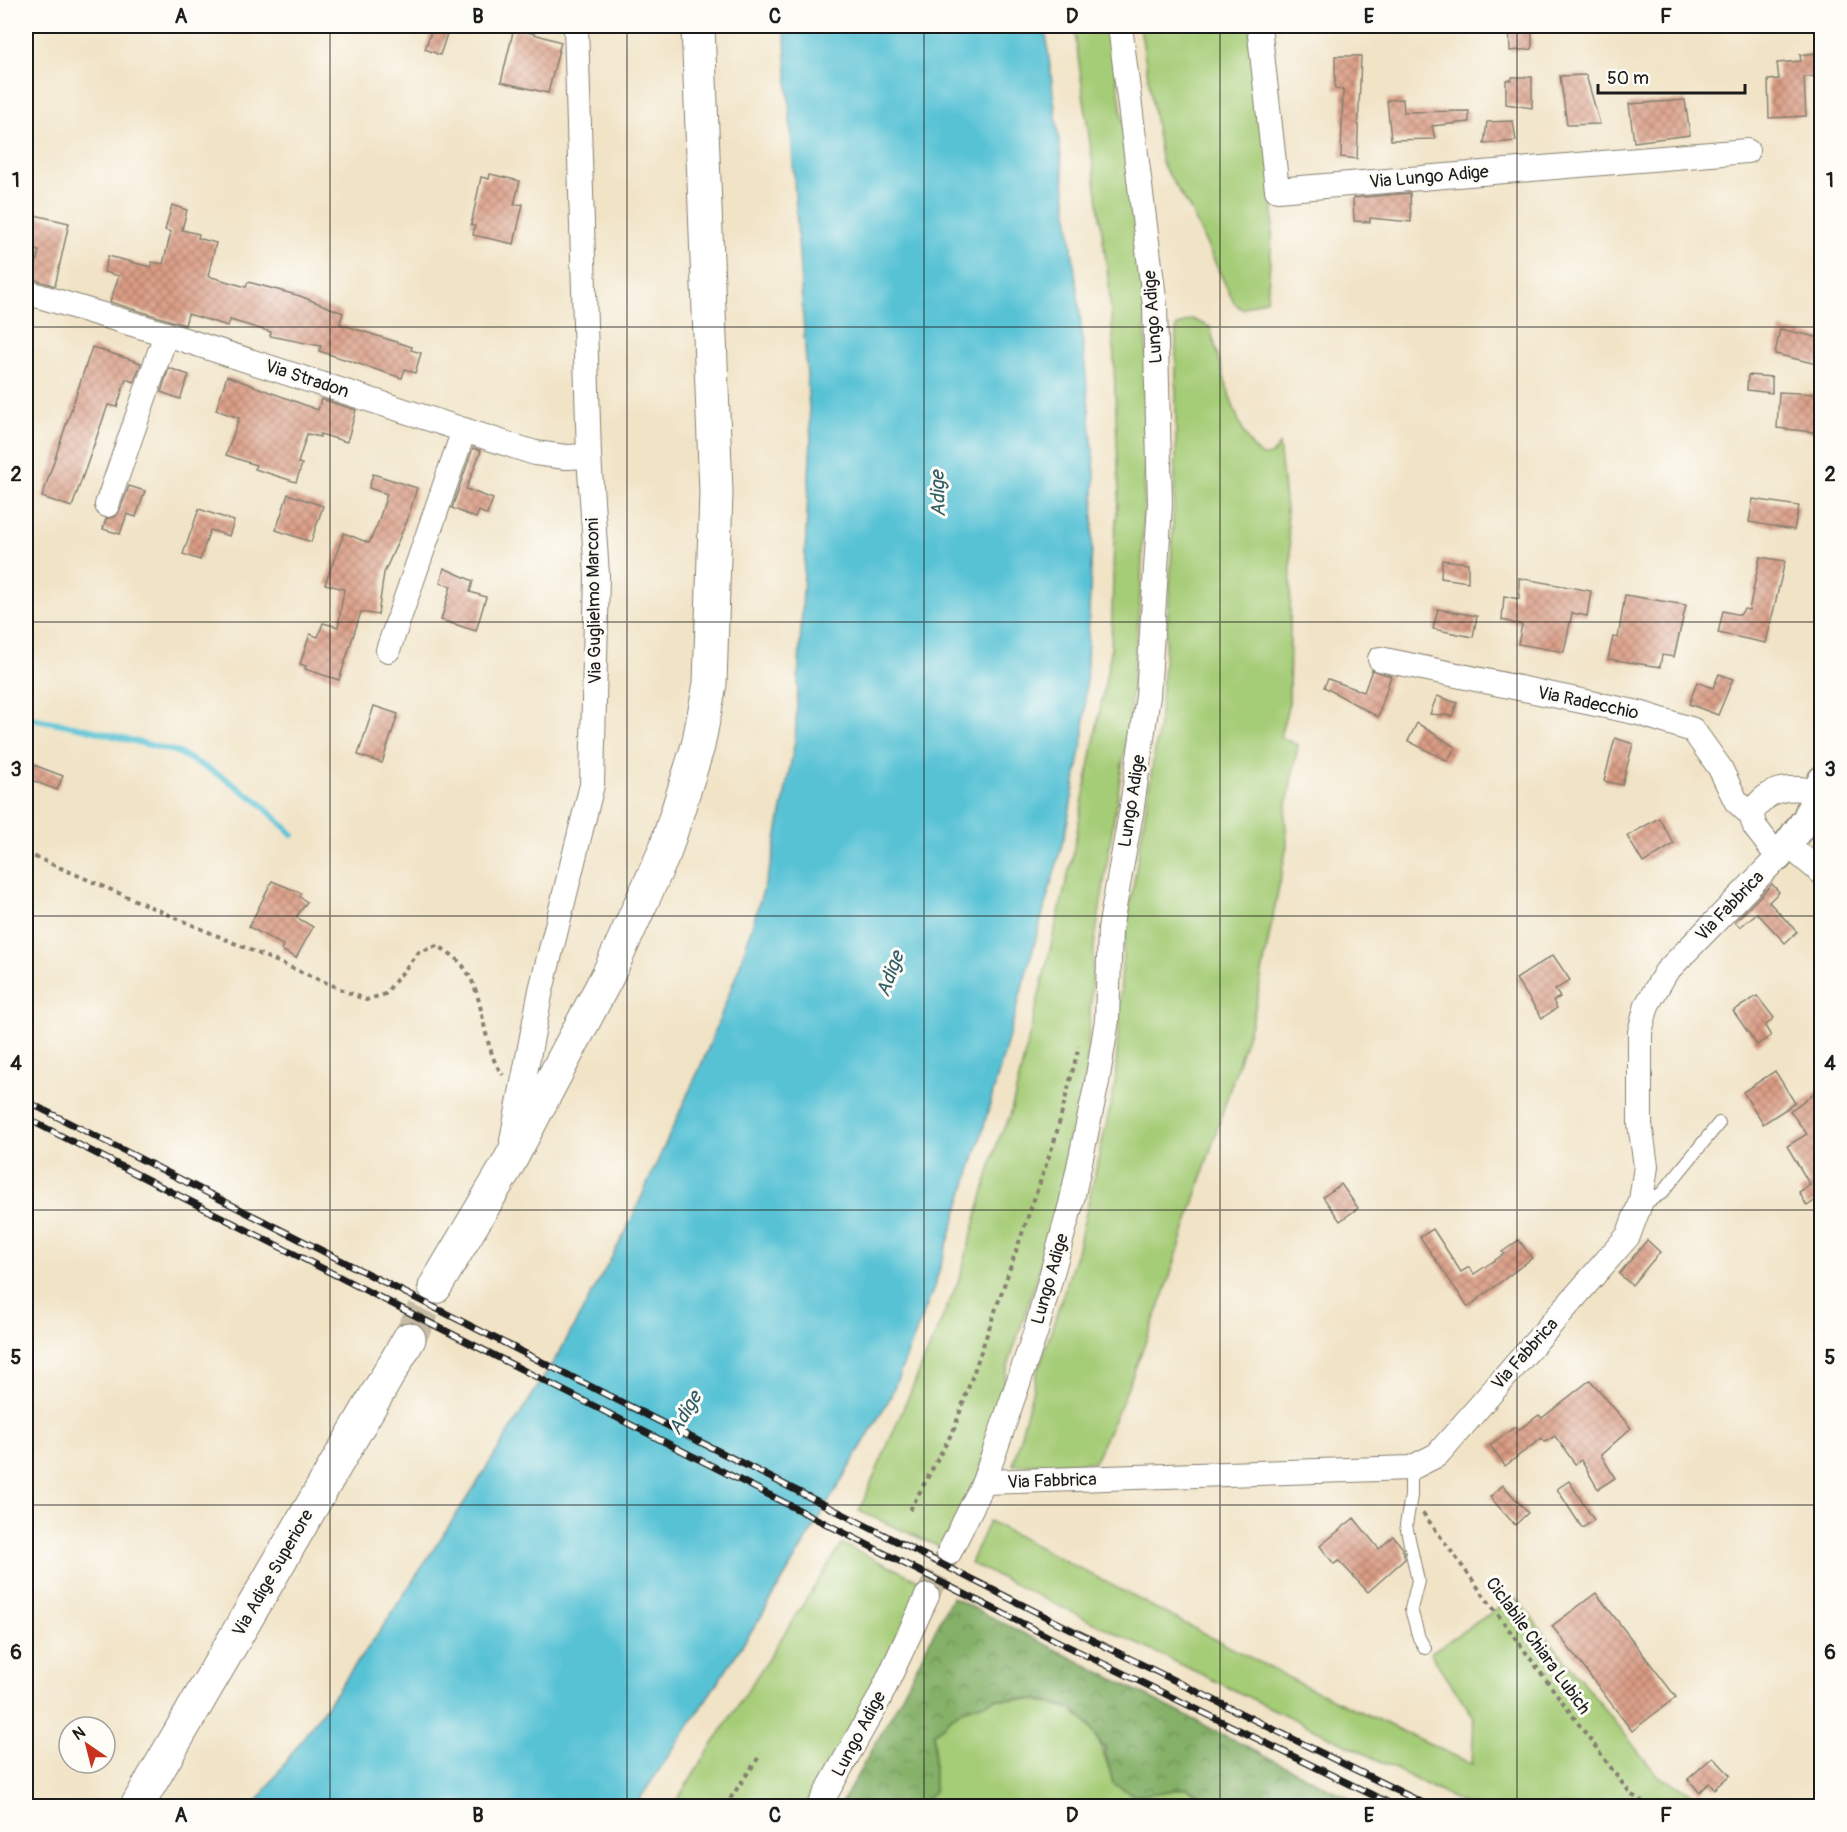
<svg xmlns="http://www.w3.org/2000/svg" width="1847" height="1832" font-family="Pangolin,sans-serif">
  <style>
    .green { fill: #a5cc76; stroke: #607449; stroke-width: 1.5 }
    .forest { fill: url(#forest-crowns); stroke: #506642; stroke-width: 1.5 }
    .water { fill: #59c2d5; stroke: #3a6f78; stroke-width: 1.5 }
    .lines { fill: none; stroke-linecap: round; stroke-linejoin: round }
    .stream { stroke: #59c2d5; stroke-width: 6 }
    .building { fill: url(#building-cross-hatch) }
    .minor-tunnel { stroke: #c6bba4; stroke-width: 24; stroke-dasharray: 24 12; stroke-linecap: butt }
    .secondary-tunnel { stroke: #c6bba4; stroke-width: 33; stroke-dasharray: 33 16; stroke-linecap: butt }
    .service-casing { stroke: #868071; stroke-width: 14 }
    .minor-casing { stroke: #868071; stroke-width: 26 }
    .tertiary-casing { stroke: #868071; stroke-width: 31 }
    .secondary-casing { stroke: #868071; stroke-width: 35 }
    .path { stroke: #868071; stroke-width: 4; stroke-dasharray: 4.5 4.5; stroke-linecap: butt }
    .service { stroke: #fff; stroke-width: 12 }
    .minor { stroke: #fff; stroke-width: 24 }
    .tertiary { stroke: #fff; stroke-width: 28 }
    .secondary { stroke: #fff; stroke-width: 33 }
    .rail-casing { stroke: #1c1c1c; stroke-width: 7 }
    .rail { stroke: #fdfcf7; stroke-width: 4.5; stroke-dasharray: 14; stroke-linecap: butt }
    .grid { fill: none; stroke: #1c1c1c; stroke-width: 1.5; stroke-opacity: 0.55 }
    .labels { text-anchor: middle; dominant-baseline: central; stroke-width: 6; stroke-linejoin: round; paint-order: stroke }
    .street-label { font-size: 18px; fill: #1c1c1c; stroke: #fdfcf7 }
    .water-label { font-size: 20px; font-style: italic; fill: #345e66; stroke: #fdfcf7 }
    .neatline { fill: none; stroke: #1c1c1c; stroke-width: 2 }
    .grid-label { font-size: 20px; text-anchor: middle; font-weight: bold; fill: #1c1c1c }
  </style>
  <defs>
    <pattern id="forest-crowns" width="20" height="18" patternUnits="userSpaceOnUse" patternTransform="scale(1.5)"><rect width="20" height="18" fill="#84b067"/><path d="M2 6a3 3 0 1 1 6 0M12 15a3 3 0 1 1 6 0" fill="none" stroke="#6b8e54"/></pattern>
    <pattern id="building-cross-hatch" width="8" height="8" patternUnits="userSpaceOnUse" patternTransform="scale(1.5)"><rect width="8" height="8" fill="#da9c84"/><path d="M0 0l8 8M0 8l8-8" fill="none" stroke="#b07e6b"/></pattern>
  </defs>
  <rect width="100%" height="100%" fill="#fdfcf7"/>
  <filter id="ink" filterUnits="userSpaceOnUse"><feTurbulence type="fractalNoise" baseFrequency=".0167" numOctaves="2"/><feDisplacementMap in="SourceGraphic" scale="12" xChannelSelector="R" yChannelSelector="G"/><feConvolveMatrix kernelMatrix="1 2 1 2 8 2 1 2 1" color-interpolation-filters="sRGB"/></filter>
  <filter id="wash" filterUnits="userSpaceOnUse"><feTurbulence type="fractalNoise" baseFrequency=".008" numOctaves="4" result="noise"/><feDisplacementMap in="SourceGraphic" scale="24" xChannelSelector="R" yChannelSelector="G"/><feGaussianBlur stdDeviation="1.35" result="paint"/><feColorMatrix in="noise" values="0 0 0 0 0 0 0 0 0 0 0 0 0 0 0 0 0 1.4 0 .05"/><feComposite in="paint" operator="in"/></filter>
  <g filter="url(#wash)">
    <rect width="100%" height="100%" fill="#f1e3c6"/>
    <g class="green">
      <path d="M1074 26H1110L1141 254 1148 384 1141 586 1129 722 1094 947 1086 1081 1048 1243 1007 1369 980 1475 942 1548 859 1511 960 1277 998 1140 1010 1116 1072 858 1111 651 1114 540 1119 493 1113 338 1108 276Z"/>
      <path d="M1140 26H1250L1273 178V223L1267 299 1242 309 1234 303 1189 207 1162 164Z"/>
      <path d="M1192 319 1210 327C1216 347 1242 459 1266 456 1273 455 1277 450 1279 444L1291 556 1289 703 1280 737 1298 745 1285 815 1287 845 1254 1014 1165 1292 1120 1407 1094 1462 1013 1465 1036 1377 1077 1252 1115 1086 1123 950 1159 725 1170 589 1176 453V327Z"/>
      <path d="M989 1521 1293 1680 1472 1764 1474 1717 1430 1653 1515 1597 1657 1775 1715 1806H1468L1352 1747 970 1563Z"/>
      <path d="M842 1544 925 1583 870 1694 806 1806H673Z"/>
      <path d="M996 1699C1070 1700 1093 1707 1113 1783L1135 1796 1187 1788 1217 1806H920L934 1791V1733L960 1711Z"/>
    </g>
    <path class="forest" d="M952 1597 1330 1789 1365 1806H1226L1187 1788 1135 1796 1113 1783 1104 1748 1088 1723 1072 1708 1037 1699H996L960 1711 934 1733V1791L920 1806H840L896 1707Z"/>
    <path class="water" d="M784 26H1045L1080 313 1095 473 1084 733 1066 830 982 1133 933 1290 890 1398 759 1620 635 1806H254L380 1631 477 1483 562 1348 626 1231 706 1054 740 965 772 861 795 741 811 439Z"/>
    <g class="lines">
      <path class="stream" d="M26 717 83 728 177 752 223 777 259 802 293 835"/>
    </g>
    <g id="blocks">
      <g class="building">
        <path d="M1509 26H1528V33H1532V49L1510 51Z"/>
        <path d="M514 28 561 42 548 93 501 82Z"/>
        <path d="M432 29 447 34 440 55 425 49Z"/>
        <path d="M1817 53 1820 76 1804 77 1806 116 1769 118 1768 80 1779 79 1777 63 1801 61 1800 55Z"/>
        <path d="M1335 56H1361L1357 159 1341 157 1343 90 1335 89Z"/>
        <path d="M1586 75 1600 124 1567 125 1560 76Z"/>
        <path d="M1512 77H1532V108L1506 104V80H1512Z"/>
        <path d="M1403 99 1404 112 1469 111V122L1432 126 1435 139 1391 140 1387 100Z"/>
        <path d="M1685 100 1690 135 1634 142 1629 104Z"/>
        <path d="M1513 121 1516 141 1484 144 1487 122Z"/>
        <path d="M490 174 520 181 514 205 523 204 514 244 473 235 475 226 471 225 481 177 489 179Z"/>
        <path d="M1410 193 1411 222 1370 218V222L1354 221 1353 198Z"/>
        <path d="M172 205 187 210 182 230 199 234 198 238 216 243 208 276 246 287 248 282 300 296 343 313 340 324 412 347 411 350 421 353 415 373 405 369 402 378 319 351 321 346 270 336 271 332 230 320 228 326 188 314 185 325 110 302 119 276 104 272 108 256 151 267 152 262 163 264 171 232 165 230Z"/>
        <path d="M26 213 69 223 55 286 33 279 39 251 26 248Z"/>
        <path d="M1780 329 1821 338V365L1775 354Z"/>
        <path d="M92 347 141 363 134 382 126 379 117 407 108 405 72 507 42 497Z"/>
        <path d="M169 368 189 375 180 399 161 392Z"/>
        <path d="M1748 375 1772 377V393L1747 390Z"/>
        <path d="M227 376 318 410 321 399 356 410 347 442 320 434V437L307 434 298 463 302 464 296 482 255 469 256 465 226 455 239 418 216 410Z"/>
        <path d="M1779 392 1817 394 1818 413 1821 412V433L1777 428Z"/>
        <path d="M473 448 481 451 466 489 493 499 487 515 479 511 476 518 452 508Z"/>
        <path d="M373 474 417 488 407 521 384 573 378 615 361 612 339 680 305 669 306 666 300 664 310 634 318 637 323 623 338 627 344 589 325 584 344 533 369 543 378 523 387 494 369 488Z"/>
        <path d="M129 486 145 491 136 517 127 514 120 534 103 529 106 519 116 516 120 510Z"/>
        <path d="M288 494 323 506 311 542 276 530Z"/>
        <path d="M1753 499 1799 506 1794 530 1749 522Z"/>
        <path d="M199 509 234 521 229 536 210 530 200 560 183 554Z"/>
        <path d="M1760 557 1785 561 1766 643 1718 633 1723 611 1740 615 1744 609 1749 610Z"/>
        <path d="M1442 560 1468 563V582L1441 578Z"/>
        <path d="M444 568 473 581 470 592 486 597 476 631 441 620 451 586 440 583Z"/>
        <path d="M1519 578 1591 591 1587 616 1572 613 1564 652 1518 644 1522 625 1502 620 1504 596 1519 599Z"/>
        <path d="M1625 595 1686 605 1674 657 1662 655 1660 667 1608 659 1613 637 1618 638Z"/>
        <path d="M1438 609 1477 616 1473 637 1433 629Z"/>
        <path d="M1372 670 1391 676 1378 717 1324 687 1328 679 1364 692Z"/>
        <path d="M1719 674 1733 679 1718 715 1689 704 1697 682 1713 688Z"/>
        <path d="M1437 696 1457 703 1452 716 1430 714Z"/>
        <path d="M374 706 398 714 382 763 358 755Z"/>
        <path d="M1417 723 1455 747 1448 761 1408 741Z"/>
        <path d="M1615 738 1633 744 1622 785 1604 781Z"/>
        <path d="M26 762 63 776 57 790 26 778Z"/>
        <path d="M1659 818 1674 844 1643 863 1627 836Z"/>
        <path d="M272 881 301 893 300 897 307 902 296 917 313 927 296 958 281 950 283 945 249 927Z"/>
        <path d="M1772 884 1779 892 1769 902 1797 932 1785 943 1757 913 1740 927 1735 922Z"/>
        <path d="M1553 955 1570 980 1555 990 1560 997 1553 1001 1557 1008 1542 1018 1516 979Z"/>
        <path d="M1757 996 1774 1018 1765 1026 1771 1036 1757 1045 1733 1011Z"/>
        <path d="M1775 1071 1795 1103 1763 1124 1743 1092Z"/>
        <path d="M1821 1088V1203L1819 1198 1807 1206 1799 1192 1810 1185 1787 1146 1807 1134 1790 1111Z"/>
        <path d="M1341 1184 1358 1208 1340 1221 1323 1197Z"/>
        <path d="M1433 1229 1461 1272 1469 1267 1474 1274 1504 1254 1502 1252 1519 1240 1532 1258 1468 1307 1420 1237Z"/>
        <path d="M1647 1240 1660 1252 1632 1285 1619 1274Z"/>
        <path d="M1590 1380 1631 1428 1601 1455 1615 1478 1598 1489 1581 1460 1575 1464 1555 1436 1545 1442 1542 1438 1505 1466 1490 1445 1515 1427 1518 1430 1539 1415 1542 1418Z"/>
        <path d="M1569 1481 1594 1520 1582 1528 1557 1489Z"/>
        <path d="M1503 1485 1528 1513 1515 1525 1490 1497Z"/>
        <path d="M1354 1518 1379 1549 1393 1536 1402 1547 1405 1559 1368 1592 1339 1561 1334 1564 1320 1546Z"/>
        <path d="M1596 1593 1676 1697 1632 1731 1552 1626Z"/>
        <path d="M1713 1757 1730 1775 1714 1789 1709 1783 1699 1792 1688 1779Z"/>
      </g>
    </g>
  </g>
  <g filter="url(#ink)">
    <use href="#blocks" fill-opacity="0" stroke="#868071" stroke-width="1.5"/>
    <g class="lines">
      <path class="minor-tunnel" d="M927 1596 949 1553"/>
      <path class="secondary-tunnel" d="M409 1339 435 1287"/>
      <g class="service-casing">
        <g id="service">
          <path d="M1641 1201H1649L1662 1193 1719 1123"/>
          <path d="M1411 1468V1496L1406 1525 1418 1581 1411 1609 1419 1638 1425 1648"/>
        </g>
      </g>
      <g class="minor-casing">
        <g id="minor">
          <path d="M1259 26 1277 190 1747 151"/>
          <path d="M26 292 166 334 535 453 566 457 589 456"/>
          <path d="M107 505 166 334"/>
          <path d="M388 650 464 430"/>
          <path d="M1380 659 1639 713 1693 730 1720 768 1736 801 1751 815"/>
          <path d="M1788 845 1822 873"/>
          <path d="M512 1140 541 990 592 785 597 575 589 456 576 26"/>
          <path d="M984 1482 1411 1468 1437 1455 1628 1236 1641 1201 1646 1166 1640 1124V1032L1647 1005 1666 972 1778 857 1755 827 1751 815C1766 787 1790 785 1818 792"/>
          <path d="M949 1553 984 1482 1036 1331 1071 1204 1097 1082 1107 1020 1110 929 1131 813 1148 696 1160 504 1155 306 1120 26"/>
          <path d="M819 1806 879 1699 927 1596"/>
        </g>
      </g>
      <g class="tertiary-casing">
        <path id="tertiary" d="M1778 857 1807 818 1822 780"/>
      </g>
      <g class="secondary-casing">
        <g id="secondary">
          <path d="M435 1287 507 1166 608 975 665 851 698 746 710 684 716 492 698 26"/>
          <path d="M137 1806 409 1339"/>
        </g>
      </g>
      <g class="path">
        <path d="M26 853 366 1000 385 994 419 952 437 946C484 968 477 1013 492 1054 494 1062 499 1069 503 1075"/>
        <path d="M910 1510 954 1429 1055 1139 1079 1046"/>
        <path d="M1423 1513 1620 1780 1632 1795 1649 1806"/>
        <path d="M725 1806 761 1754"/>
      </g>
      <use href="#service" class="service"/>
      <use href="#minor" class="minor"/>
      <use href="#tertiary" class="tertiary"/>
      <use href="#secondary" class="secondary"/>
      <g class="rail-casing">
        <g id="rail">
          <path d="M26 1101 1070 1629 1429 1806"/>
          <path d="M26 1118 1065 1645 1395 1806"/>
        </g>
      </g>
      <use href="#rail" class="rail"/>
    </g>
  </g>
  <path class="grid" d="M330 26V1806M627 26V1806M924 26V1806M1220 26V1806M1517 26V1806M26 327H1822M26 622H1822M26 916H1822M26 1210H1822M26 1505H1822"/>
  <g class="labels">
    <g class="street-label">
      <text transform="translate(1429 177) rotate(-5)">Via Lungo Adige</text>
      <text transform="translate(1153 317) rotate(-94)">Lungo Adige</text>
      <text transform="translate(307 379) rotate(18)">Via Stradon</text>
      <text transform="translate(594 601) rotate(-91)">Via Guglielmo Marconi</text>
      <text transform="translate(1588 703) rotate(12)">Via Radecchio</text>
      <text transform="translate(1132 801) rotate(-81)">Lungo Adige</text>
      <text transform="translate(1730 906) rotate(-46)">Via Fabbrica</text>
      <text transform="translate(1050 1279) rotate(-74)">Lungo Adige</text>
      <text transform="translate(1525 1354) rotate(-48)">Via Fabbrica</text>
      <text transform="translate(1052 1481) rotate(-2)">Via Fabbrica</text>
      <text transform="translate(273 1573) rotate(-60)">Via Adige Superiore</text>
      <text transform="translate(1538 1646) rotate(54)">Ciclabile Chiara Lubich</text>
      <text transform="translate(859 1734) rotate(-62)">Lungo Adige</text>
    </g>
    <g class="water-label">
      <text transform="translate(938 494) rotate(-92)">Adige</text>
      <text transform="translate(890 974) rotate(-70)">Adige</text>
      <text transform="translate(685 1413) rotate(-60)">Adige</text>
    </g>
  </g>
  <rect width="1847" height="1832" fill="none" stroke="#fdfcf7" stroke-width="66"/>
  <g transform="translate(87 1745) rotate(325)"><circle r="28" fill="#fdfcf7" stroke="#a3a29f" stroke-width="1.5"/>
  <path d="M0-4.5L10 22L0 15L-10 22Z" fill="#c8321e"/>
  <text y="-9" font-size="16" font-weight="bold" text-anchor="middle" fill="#1c1c1c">N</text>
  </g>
  <path d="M1598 84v9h147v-9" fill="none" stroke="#1c1c1c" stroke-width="3"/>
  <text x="1607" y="84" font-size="18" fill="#1c1c1c" stroke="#fdfcf7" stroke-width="4.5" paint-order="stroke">50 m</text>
  <rect x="33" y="33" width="1781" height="1766" class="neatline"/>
  <g class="grid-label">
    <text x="181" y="23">A</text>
    <text x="478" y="23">B</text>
    <text x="775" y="23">C</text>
    <text x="1072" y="23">D</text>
    <text x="1369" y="23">E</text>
    <text x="1666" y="23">F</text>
    <text x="16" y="187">1</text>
    <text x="1830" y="187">1</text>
    <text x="16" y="481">2</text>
    <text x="1830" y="481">2</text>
    <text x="16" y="776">3</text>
    <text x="1830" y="776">3</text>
    <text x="16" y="1070">4</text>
    <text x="1830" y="1070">4</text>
    <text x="16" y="1364">5</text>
    <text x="1830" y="1364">5</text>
    <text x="16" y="1659">6</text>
    <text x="1830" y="1659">6</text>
    <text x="181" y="1822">A</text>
    <text x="478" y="1822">B</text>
    <text x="775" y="1822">C</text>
    <text x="1072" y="1822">D</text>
    <text x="1369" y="1822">E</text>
    <text x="1666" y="1822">F</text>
  </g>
</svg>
